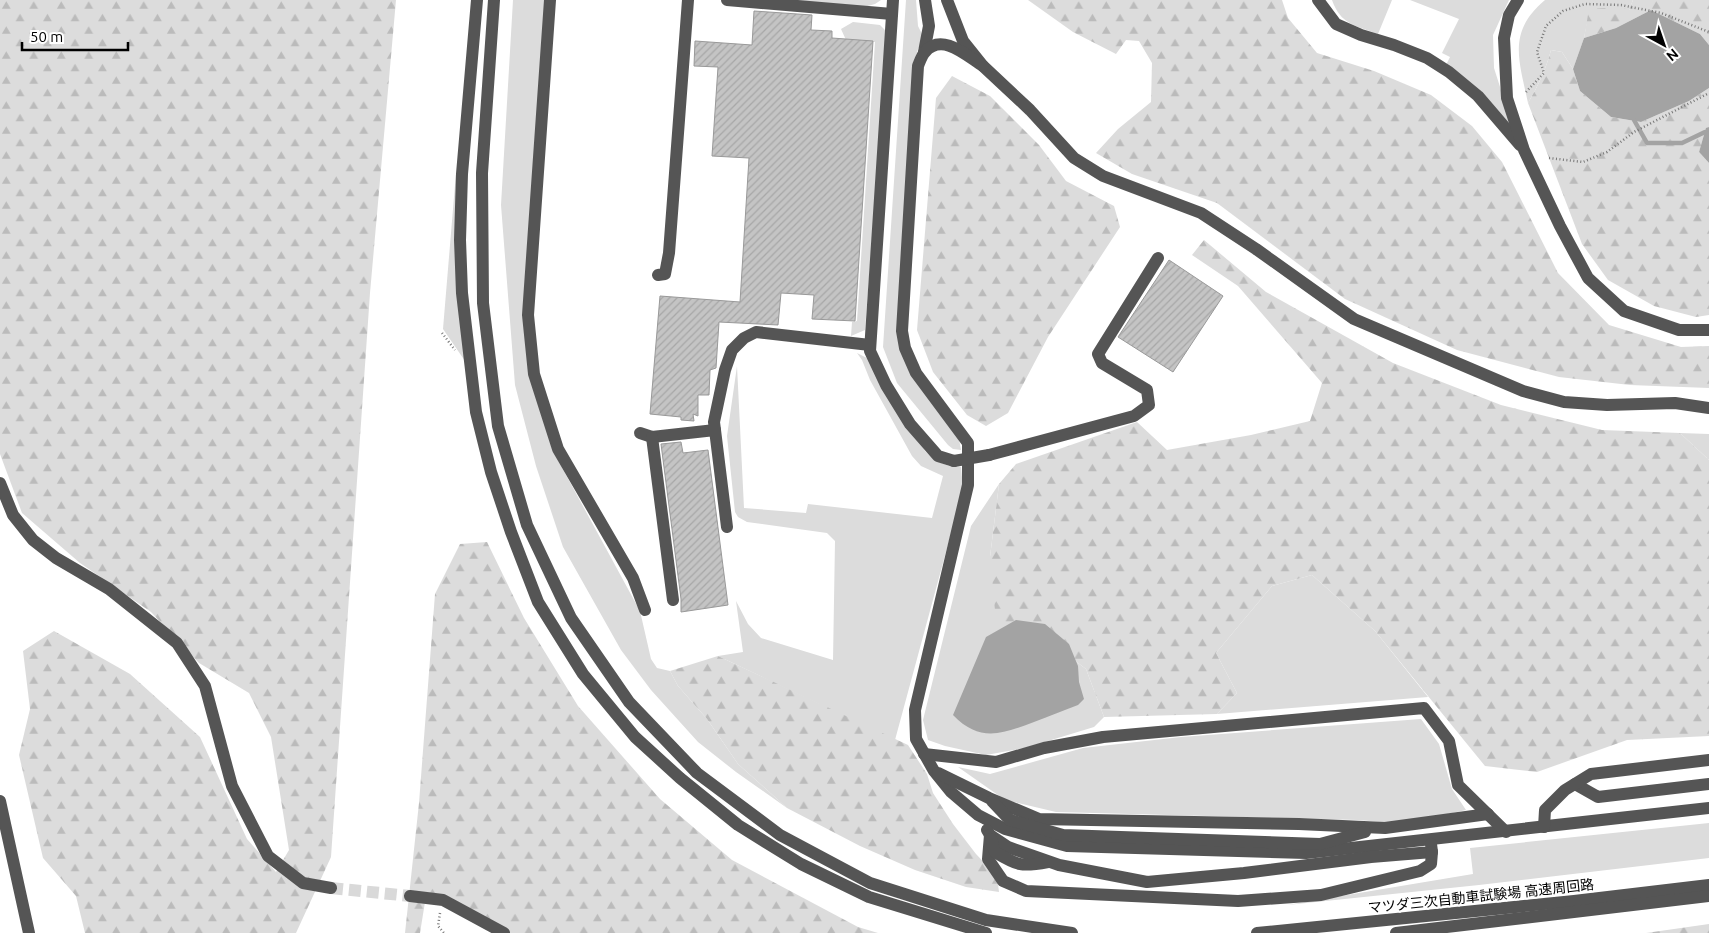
<svg xmlns="http://www.w3.org/2000/svg" width="1709" height="933" font-family="Ubuntu,'Noto Sans JP',sans-serif">
  <style>
    .grass { fill: #dcdcdc }
    .forest { fill: url(#forest-firs) }
    .water { fill: #a3a3a3 }
    .lines { fill: none; stroke-linecap: round; stroke-linejoin: round }
    .stream { stroke: #a3a3a3; stroke-width: 4.5 }
    .building { fill: url(#building-hatch); stroke: #999 }
    .minor-tunnel { stroke: #d9d9d9; stroke-width: 12; stroke-dasharray: 12 6; stroke-linecap: butt }
    .path { stroke: #777; stroke-width: 2.5; stroke-dasharray: 1 2.5; stroke-linecap: butt }
    .minor { stroke: #555; stroke-width: 12 }
    .minor-bridge { stroke: #555; stroke-width: 12 }
    .labels { text-anchor: middle; dominant-baseline: central; stroke-width: 4; stroke-linejoin: round; paint-order: stroke }
    .street-label { font-size: 14px; fill: #000; stroke: #fff }
  </style>
  <defs>
    <pattern id="forest-firs" width="22" height="20" patternUnits="userSpaceOnUse" patternTransform="scale(1.25)"><rect width="22" height="20" fill="#dcdcdc"/><path d="M5 1l3.5 6h-7zM16 11l3.5 6h-7z" fill="#bbb"/></pattern>
    <pattern id="building-hatch" width="6" height="6" patternUnits="userSpaceOnUse" patternTransform="scale(1.25)"><rect width="6" height="6" fill="#c4c4c4"/><path d="M-1 1l2-2M0 6l6-6M5 7l2-2" fill="none" stroke="#a7a7a7"/></pattern>
  </defs>
  <rect width="100%" height="100%" fill="#fff"/>
  <g class="grass">
    <path d="M513 0H545L523 313 553 451 640 611 651 659 657 668 670 671 678 686 707 719 738 764 787 808 736 772 698 742 651 690 621 650 563 547 536 466 515 385 501 205Z"/>
    <path d="M771 0H881L875 4 864 7Z"/>
    <path d="M906 0H916L918 26 924 38 918 49 915 60 897 333 959 439 961 450 953 449 948 445 897 383 883 347Z"/>
    <path d="M1332 0H1392L1378 34C1355 25 1341 25 1332 0Z"/>
    <path d="M1410 0H1509L1493 35 1494 68 1514 131 1445 67 1450 57 1442 53 1459 19Z"/>
    <path d="M1545 0H1633L1629 10 1590 9 1584 38 1573 69 1562 52 1551 50C1546 69 1538 86 1528 103 1519 60 1507 32 1545 0Z"/>
    <path d="M853 22 880 25 887 32V42L865 330 851 336 852 322 857 321 875 42 846 40 841 29Z"/>
    <path d="M456 173 465 361 443 329Z"/>
    <path d="M857 353 869 359 877 375 925 451 936 461 949 466 961 467 963 489 895 740 718 656 743 652 736 601 748 624 761 638 833 660 835 541 827 533 747 522 738 517 735 512 727 436 737 366 744 508 806 513 808 504 932 518 943 476 921 466 912 456 870 380 862 360Z"/>
    <path d="M1680 433 1709 434V460Z"/>
    <path d="M999 484 990 557 1042 636 1086 669 1104 717 1094 727 1025 748 986 755 945 746 928 740 923 720 971 526Z"/>
    <path d="M1312 575 1375 631 1428 697 1217 714 1237 693 1216 653 1272 586Z"/>
    <path d="M1421 719 1439 744 1452 789 1466 810 1402 824 1358 820 1056 812 1005 800 958 767 990 774 1083 748 1181 737Z"/>
    <path d="M1709 823V858L1479 885 1287 905 1473 874 1470 848Z"/>
  </g>
  <g class="forest">
    <path d="M0 0H396L370 293 331 857 296 933H85L76 896 43 858 19 755 30 709 23 651 54 631 130 674 200 737 247 839 276 872 289 850 271 737 249 693 199 663 151 612 80 563 22 513 0 454Z"/>
    <path d="M1028 0H1282L1288 18 1317 53 1374 71 1431 95 1472 126 1502 162 1558 273 1609 325 1681 347 1709 346V388L1630 385 1559 377 1457 350 1345 299 1217 203 1132 174 1096 153 1118 129 1151 102 1152 63 1139 41 1126 40 1116 54 1073 32Z"/>
    <path d="M1633 0H1709V45L1700 34 1651 10 1616 28 1584 38 1589 9 1620 7 1629 10Z"/>
    <path d="M1551 50 1562 52 1573 69 1580 91 1611 117 1641 122 1689 101 1709 88V127L1706 129 1699 152 1709 163V315L1696 317 1654 306 1608 280 1582 244 1528 103C1538 86 1546 69 1551 50Z"/>
    <path d="M952 76 990 96 1039 145 1066 181 1114 206 1120 227 1048 337 1008 413 986 426 967 415 933 372 917 330 936 98Z"/>
    <path d="M1204 240 1266 292 1393 363 1501 405 1602 430 1680 433 1709 460V736L1627 740 1537 772 1485 766 1375 631 1312 575 1272 586 1216 653 1237 693 1217 714 1104 717 1086 669 1042 636 996 621 990 557 999 484 1016 464 1137 422 1167 450 1251 435 1310 421 1322 383 1238 286 1192 255Z"/>
    <path d="M487 542 524 618 578 706 660 799 732 860 858 927 878 933H505L450 897 425 902 420 933H405L419 803 435 594 460 544Z"/>
    <path d="M718 656 908 745 927 774 933 793 953 824 976 854 997 876 999 892 966 887 915 870 860 846 787 808 738 764 707 719 678 686 670 671Z"/>
    <path d="M1709 924V933H1646Z"/>
  </g>
  <g class="water">
    <path d="M1651 10 1700 34 1709 45V88L1689 101 1641 122 1611 117 1580 91 1573 69 1584 38 1616 28Z"/>
    <path d="M1709 127V163L1699 152 1706 128Z"/>
    <path d="M1016 620 1045 624 1069 644 1078 666 1079 682 1084 699 1078 705C1063 711 1049 716 1034 722 1002 734 980 743 953 715L986 637Z"/>
  </g>
  <g class="lines">
    <path class="stream" d="M1634 120 1647 143H1682L1705 132"/>
  </g>
  <g class="building">
    <path d="M754 11 812 15 811 30 832 31V38L873 41 855 321 812 319 814 295 781 293 778 325 719 322 716 368 710 370 709 395H698V416L693 414 694 421 681 420V417L650 414 660 296 740 302 749 158 712 156 718 67 694 66 695 41 752 45Z"/>
    <path d="M1169 260 1223 296 1173 372 1118 337Z"/>
    <path d="M681 442 683 453 708 450 728 605 681 612V599L661 444Z"/>
  </g>
  <g class="lines">
    <path class="minor-tunnel" d="M331 888 410 896"/>
    <g class="path">
      <path d="M1526 92 1544 73 1537 52 1546 26 1563 11 1585 4 1621 5 1661 13 1709 32"/>
      <path d="M1549 158 1583 162 1607 152 1634 132 1709 93"/>
      <path d="M442 333 455 350"/>
      <path d="M440 913 438 926 444 933"/>
    </g>
    <g class="minor">
      <path d="M477 0 462 174 460 240 462 293 476 412 491 472 511 532 538 602 583 674 635 737 680 778 738 825 801 864 869 897 986 933"/>
      <path d="M494 0 482 173 483 303 498 426 527 525 571 618 629 702 697 773 780 835 870 883 986 920 1072 933"/>
      <path d="M550 0 528 315 534 374 558 449 633 578 645 610"/>
      <path d="M727 0 892 14"/>
      <path d="M893 0 870 351 886 385 910 424 938 456 954 461"/>
      <path d="M947 0 963 41 983 66 1030 110 1074 158 1103 176 1201 213 1256 249 1354 319 1523 391 1564 402 1607 405 1675 403 1709 408"/>
      <path d="M1318 0 1336 24 1361 35 1394 45 1427 58 1449 72 1478 96 1520 145"/>
      <path d="M1518 0 1509 15 1504 38 1507 98 1524 150 1560 226 1588 278 1624 311 1679 330H1709"/>
      <path d="M924 52 929 26 925 0"/>
      <path d="M983 66C967 56 942 32 925 52 922 55 920 61 918 66L902 331 905 348 916 373 968 443V485L915 710 916 739 934 771 951 792 978 815 1005 829 1067 846 1306 853 1709 808"/>
      <path d="M658 275 665 274 669 253 688 0"/>
      <path d="M640 433 652 437 715 430"/>
      <path d="M652 437 673 600"/>
      <path d="M989 455 1134 416 1149 405 1147 390 1102 363 1098 354 1158 258"/>
      <path d="M0 483 13 515 33 540 56 558 109 589 177 643 205 686 232 786 268 856 303 883 331 888"/>
      <path d="M727 527 714 422 725 370 732 350 744 338 756 332 870 345"/>
      <path d="M924 754 996 762 1044 748 1103 737 1424 708 1449 741 1458 785 1506 832"/>
      <path d="M938 773 989 798 1039 819 1299 824 1385 828 1488 814"/>
      <path d="M1575 784 1598 797 1709 784"/>
      <path d="M0 801 29 933"/>
      <path d="M992 801 1010 820 1063 835 1320 844 1365 832"/>
      <path d="M1544 827 1545 810 1565 790 1591 774 1709 760"/>
      <path d="M987 830 990 835 1008 847 1059 865 1147 882 1244 873 1371 857 1432 852 1431 844"/>
      <path d="M990 835 988 859 1003 881 1026 891 1238 901 1321 895 1420 871 1431 864 1432 852"/>
      <path d="M991 839 995 852C1018 866 1022 867 1048 862"/>
      <path d="M410 896 443 900 504 933"/>
      <path d="M1257 933 1574 901 1709 885"/>
      <path d="M1396 933 1709 896"/>
    </g>
    <path class="minor-bridge" d="M954 461 989 455"/>
  </g>
  <g class="labels">
    <g class="street-label">
      <text transform="translate(1481 896) rotate(-6)">マツダ三次自動車試験場 高速周回路</text>
    </g>
  </g>
  <g transform="translate(1664 45) rotate(140)" stroke="#ffffff" stroke-width="4" paint-order="stroke">
  <path d="M0-4L9 19L0 12L-9 19Z" fill="#000000"/>
  <text y="-8" font-size="14" font-weight="bold" text-anchor="middle" fill="#000000">N</text>
  </g>
  <path d="M22 42v8h106v-8" fill="none" stroke="#000000" stroke-width="2.5"/>
  <text x="30" y="42" font-size="15" fill="#000000" stroke="#ffffff" stroke-width="4" paint-order="stroke">50 m</text>
</svg>
